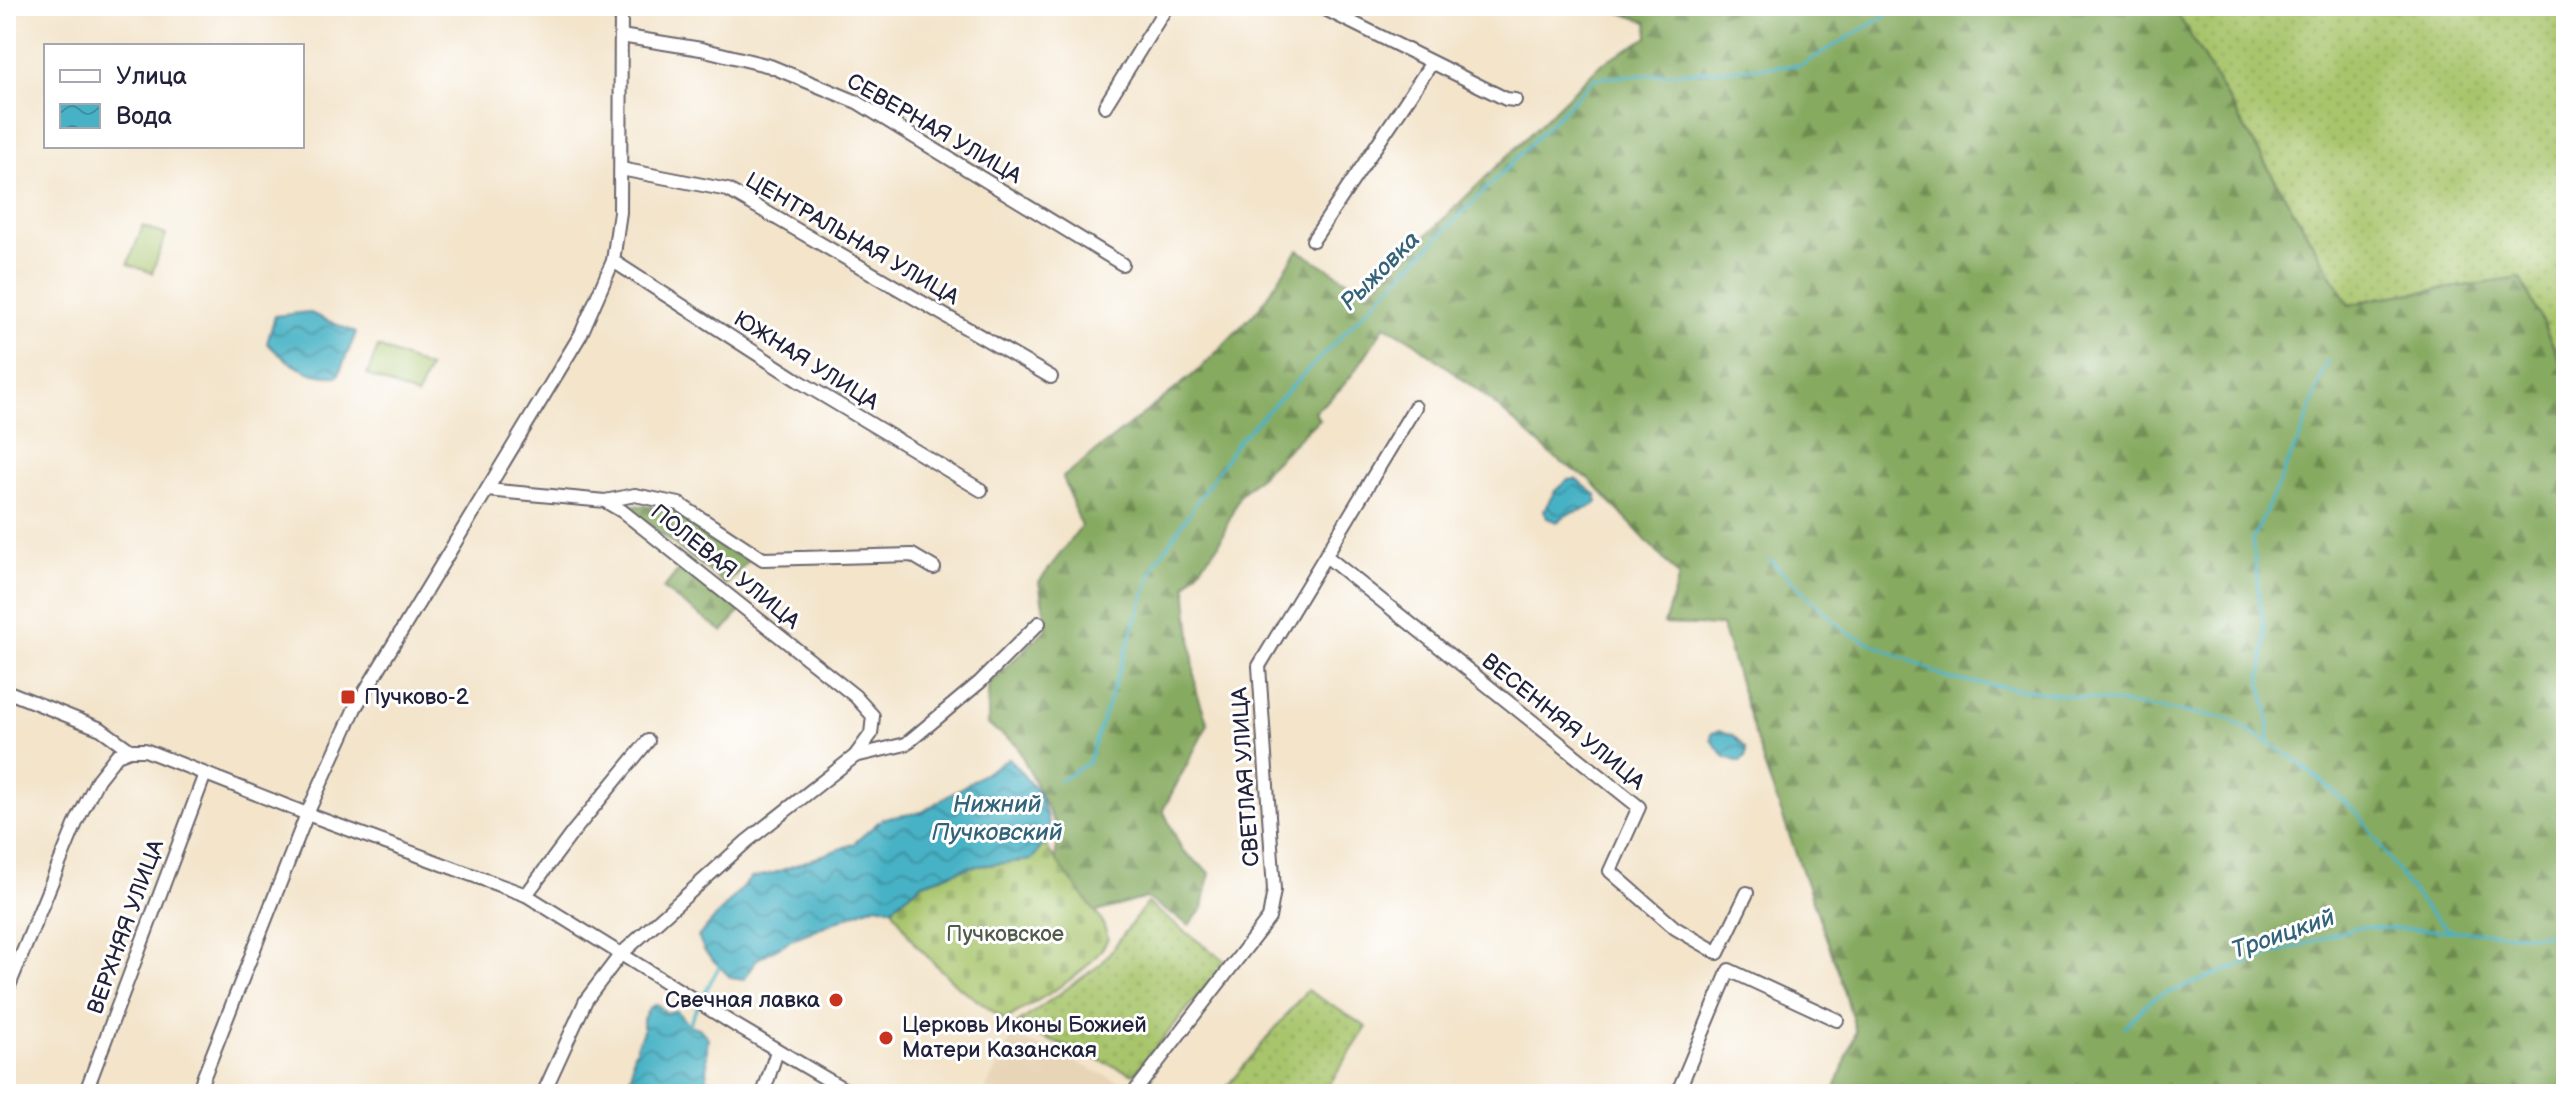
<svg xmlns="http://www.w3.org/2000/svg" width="2572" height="1100" font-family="'Balsamiq Sans',sans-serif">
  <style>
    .built { fill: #e8d4b7 }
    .grass { fill: url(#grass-dots); stroke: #657454; stroke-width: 2 }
    .forest { fill: url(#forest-firs); stroke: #54664e; stroke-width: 2 }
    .cemetery { fill: url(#cemetery-stones); stroke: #657454; stroke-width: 2 }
    .pitch { fill: #a8c56c; stroke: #657454; stroke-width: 2 }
    .water { fill: url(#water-waves); stroke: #346a80; stroke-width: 2 }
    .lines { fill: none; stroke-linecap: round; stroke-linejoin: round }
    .stream { stroke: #47b2c5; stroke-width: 3 }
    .minor-casing { stroke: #6b666d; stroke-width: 16 }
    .minor { stroke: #fff; stroke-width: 12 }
    .poi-dot { fill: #c8321e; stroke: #fff; stroke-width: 3 }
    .labels { text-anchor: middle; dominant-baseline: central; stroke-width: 6; stroke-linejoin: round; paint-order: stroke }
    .street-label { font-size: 22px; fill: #22223b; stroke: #fff }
    .poi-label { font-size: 22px; fill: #22223b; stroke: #fff; text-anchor: start }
    .park-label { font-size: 22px; fill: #515b4c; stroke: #fff }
    .water-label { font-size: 24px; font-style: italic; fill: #336379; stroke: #fff }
  </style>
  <defs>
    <pattern id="grass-dots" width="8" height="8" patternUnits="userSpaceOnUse" patternTransform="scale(2)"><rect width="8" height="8" fill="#a8c56c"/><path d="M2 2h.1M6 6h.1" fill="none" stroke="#90a95e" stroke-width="1.8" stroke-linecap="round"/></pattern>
    <pattern id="forest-firs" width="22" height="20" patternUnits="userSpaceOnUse" patternTransform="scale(2)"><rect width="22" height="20" fill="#86aa60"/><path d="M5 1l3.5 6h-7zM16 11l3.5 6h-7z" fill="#6d8a50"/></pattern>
    <pattern id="cemetery-stones" width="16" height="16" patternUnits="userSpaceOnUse" patternTransform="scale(2)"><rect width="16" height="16" fill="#a8c56c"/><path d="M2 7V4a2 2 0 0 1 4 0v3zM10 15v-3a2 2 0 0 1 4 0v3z" fill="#90a95e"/></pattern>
    <pattern id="water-waves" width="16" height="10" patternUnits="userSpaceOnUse" patternTransform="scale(2)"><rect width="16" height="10" fill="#47b2c5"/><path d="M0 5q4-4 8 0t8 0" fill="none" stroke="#3b90a1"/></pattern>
  </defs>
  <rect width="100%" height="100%" fill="#fff"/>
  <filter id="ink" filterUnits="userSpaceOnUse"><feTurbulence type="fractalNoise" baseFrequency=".0125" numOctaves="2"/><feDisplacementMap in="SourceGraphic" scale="16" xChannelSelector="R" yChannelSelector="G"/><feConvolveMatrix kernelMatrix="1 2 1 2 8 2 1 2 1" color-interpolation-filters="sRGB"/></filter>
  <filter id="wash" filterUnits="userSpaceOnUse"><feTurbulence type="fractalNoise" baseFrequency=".006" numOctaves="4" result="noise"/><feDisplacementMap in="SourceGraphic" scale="32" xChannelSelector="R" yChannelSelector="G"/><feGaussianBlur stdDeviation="1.8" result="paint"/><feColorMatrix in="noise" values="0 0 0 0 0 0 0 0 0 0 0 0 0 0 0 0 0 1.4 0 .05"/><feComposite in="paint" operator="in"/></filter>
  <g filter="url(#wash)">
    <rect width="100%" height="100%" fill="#f3e4ca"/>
    <path class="built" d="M1013 1036 1125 1084 1117 1094H983Z"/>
    <g class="grass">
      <path d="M2173 6H2566V372L2521 278 2378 298 2349 305Z"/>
      <path d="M1147 903 1226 962 1134 1074 1014 1026 1101 964Z"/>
      <path d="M1307 990 1367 1027 1323 1094H1240L1228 1085Z"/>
    </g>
    <g class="forest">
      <path d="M1601 6H2173L2349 305 2378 298 2521 278 2566 372V1094H1833L1856 1032 1840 976 1764 765 1722 626 1664 624 1679 576 1589 479 1556 459 1490 400 1414 342 1385 325C1364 358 1347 389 1314 411L1319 419 1239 496 1219 544 1186 585 1196 690 1208 724 1163 810 1182 850 1210 873 1203 908 1189 925 1146 898 1092 913 1054 866 1059 833 1016 744 988 725V685L1047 628 1039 582 1081 526 1063 477 1198 371 1259 308 1298 250 1368 293 1602 63 1648 37 1647 22Z"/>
      <path d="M624 505 658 507 688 512 751 558 726 585Z"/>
      <path d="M684 563 741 610 723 632 663 589Z"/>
    </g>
    <path class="cemetery" d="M1044 844 1102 921 1108 938C1092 974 1038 999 1005 1020L956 985 914 943 892 908 923 883 969 867 1030 860Z"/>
    <g class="pitch">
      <path d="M143 226 166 235 152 273 128 264Z"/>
      <path d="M378 347 429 368 417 396 367 375Z"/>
    </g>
    <g class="water">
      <path d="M308 312 356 333 338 376C311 379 286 362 267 343L275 316Z"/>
      <path d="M1576 479 1596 495 1597 502C1586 514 1573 507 1557 522L1547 518 1544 510 1555 491 1568 480Z"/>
      <path d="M1719 731 1733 735 1746 749V756L1740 762 1725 757 1711 740 1712 733Z"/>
      <path d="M1009 758 1039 794 1051 829 1044 844 1031 860 969 867 923 883 892 908 876 905 795 938 756 960 744 980 731 978 705 952 698 937 751 878 774 873 853 844 882 819 922 812Z"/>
      <path d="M657 1004 666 1013 677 1011 688 1025 699 1028 708 1038C704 1059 713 1076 700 1094H624L632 1072 633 1056 643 1031V1019L649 1008Z"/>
    </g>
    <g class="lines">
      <g class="stream">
        <path d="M1770 560 1846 632 1950 679 2227 718 2295 759 2359 814 2403 879 2427 910 2449 930"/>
        <path d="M2269 743 2268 711 2261 684 2265 639 2252 541 2302 433 2327 361"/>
        <path d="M1059 781 1088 763 1155 564 1238 441 1595 78 1801 65 1902 6"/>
        <path d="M702 998 721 963"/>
        <path d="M688 1026 698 1005"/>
        <path d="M2124 1027 2152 999 2230 969 2357 927 2549 935 2566 938"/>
      </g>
    </g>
  </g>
  <g filter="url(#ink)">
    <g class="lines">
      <g class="minor-casing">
        <g id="minor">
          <path d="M1319 6 1506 99 1515 100"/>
          <path d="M621 36 701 49 770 66 857 102 1122 264"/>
          <path d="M1105 106 1167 6"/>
          <path d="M621 169 728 190 1051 377"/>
          <path d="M1313 240 1431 64"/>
          <path d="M613 261 799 381 981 490"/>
          <path d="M487 490 605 501 622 511 855 696 873 716 871 734 855 756"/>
          <path d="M605 501 635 495 679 504 763 559 912 555 934 568"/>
          <path d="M1326 556 1639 807 1610 871 1675 928 1718 953 1747 893"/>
          <path d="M6 691 101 729 130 750H145L307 814 526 895 735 1025 852 1094"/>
          <path d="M526 895 573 832 648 741"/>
          <path d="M6 993 76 823 98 779 117 755 130 750"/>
          <path d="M85 1094 205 774"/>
          <path d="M197 1094 307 814 355 708 581 334 613 261 620 212 621 6"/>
          <path d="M543 1094 586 1000 620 955 747 841 855 756 906 744 980 682 1039 623"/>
          <path d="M763 1094 777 1051"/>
          <path d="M1133 1094 1269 918 1274 890 1259 666 1415 407"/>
          <path d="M1677 1094 1729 970 1837 1020"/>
        </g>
      </g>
      <use href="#minor" class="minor"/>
    </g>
  </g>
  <g class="poi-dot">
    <rect x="340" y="689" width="16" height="16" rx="4"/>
    <circle cx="836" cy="1000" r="8"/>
    <circle cx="886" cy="1038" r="8"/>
  </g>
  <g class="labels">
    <g class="street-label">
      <text transform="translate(934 129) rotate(30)">СЕВЕРНАЯ УЛИЦА</text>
      <text transform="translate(852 239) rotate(30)">ЦЕНТРАЛЬНАЯ УЛИЦА</text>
      <text transform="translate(806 361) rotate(32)">ЮЖНАЯ УЛИЦА</text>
      <text transform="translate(725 567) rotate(39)">ПОЛЕВАЯ УЛИЦА</text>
      <text transform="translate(1563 722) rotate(39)">ВЕСЕННЯЯ УЛИЦА</text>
      <text transform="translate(1246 777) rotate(-94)">СВЕТЛАЯ УЛИЦА</text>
      <text transform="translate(126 927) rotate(-70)">ВЕРХНЯЯ УЛИЦА</text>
    </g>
    <g class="poi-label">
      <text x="364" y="697">Пучково-2</text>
      <text x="820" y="1000" text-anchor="end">Свечная лавка</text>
      <text x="902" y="1025">Церковь Иконы Божией<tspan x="902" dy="25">Матери Казанская</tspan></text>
    </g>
    <g class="park-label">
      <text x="1005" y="934">Пучковское</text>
    </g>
    <g class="water-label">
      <text transform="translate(1380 271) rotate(-45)">Рыжовка</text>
      <text x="997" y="804">Нижний<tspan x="997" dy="28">Пучковский</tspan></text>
      <text transform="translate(2283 934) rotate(-19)">Троицкий</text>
    </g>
  </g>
  <rect width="2572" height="1100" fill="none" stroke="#fff" stroke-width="32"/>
  <rect x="44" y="44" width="260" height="104" fill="#ffffff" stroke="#a7a7b1" stroke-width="2"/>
  <rect x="60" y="70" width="40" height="12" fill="#ffffff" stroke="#a7a7b1" stroke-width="2"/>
  <text x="116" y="84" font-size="24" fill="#22223b">Улица</text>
  <rect x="60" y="104" width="40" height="24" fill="url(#water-waves)" stroke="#a7a7b1" stroke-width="2"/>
  <text x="116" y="124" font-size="24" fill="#22223b">Вода</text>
</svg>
